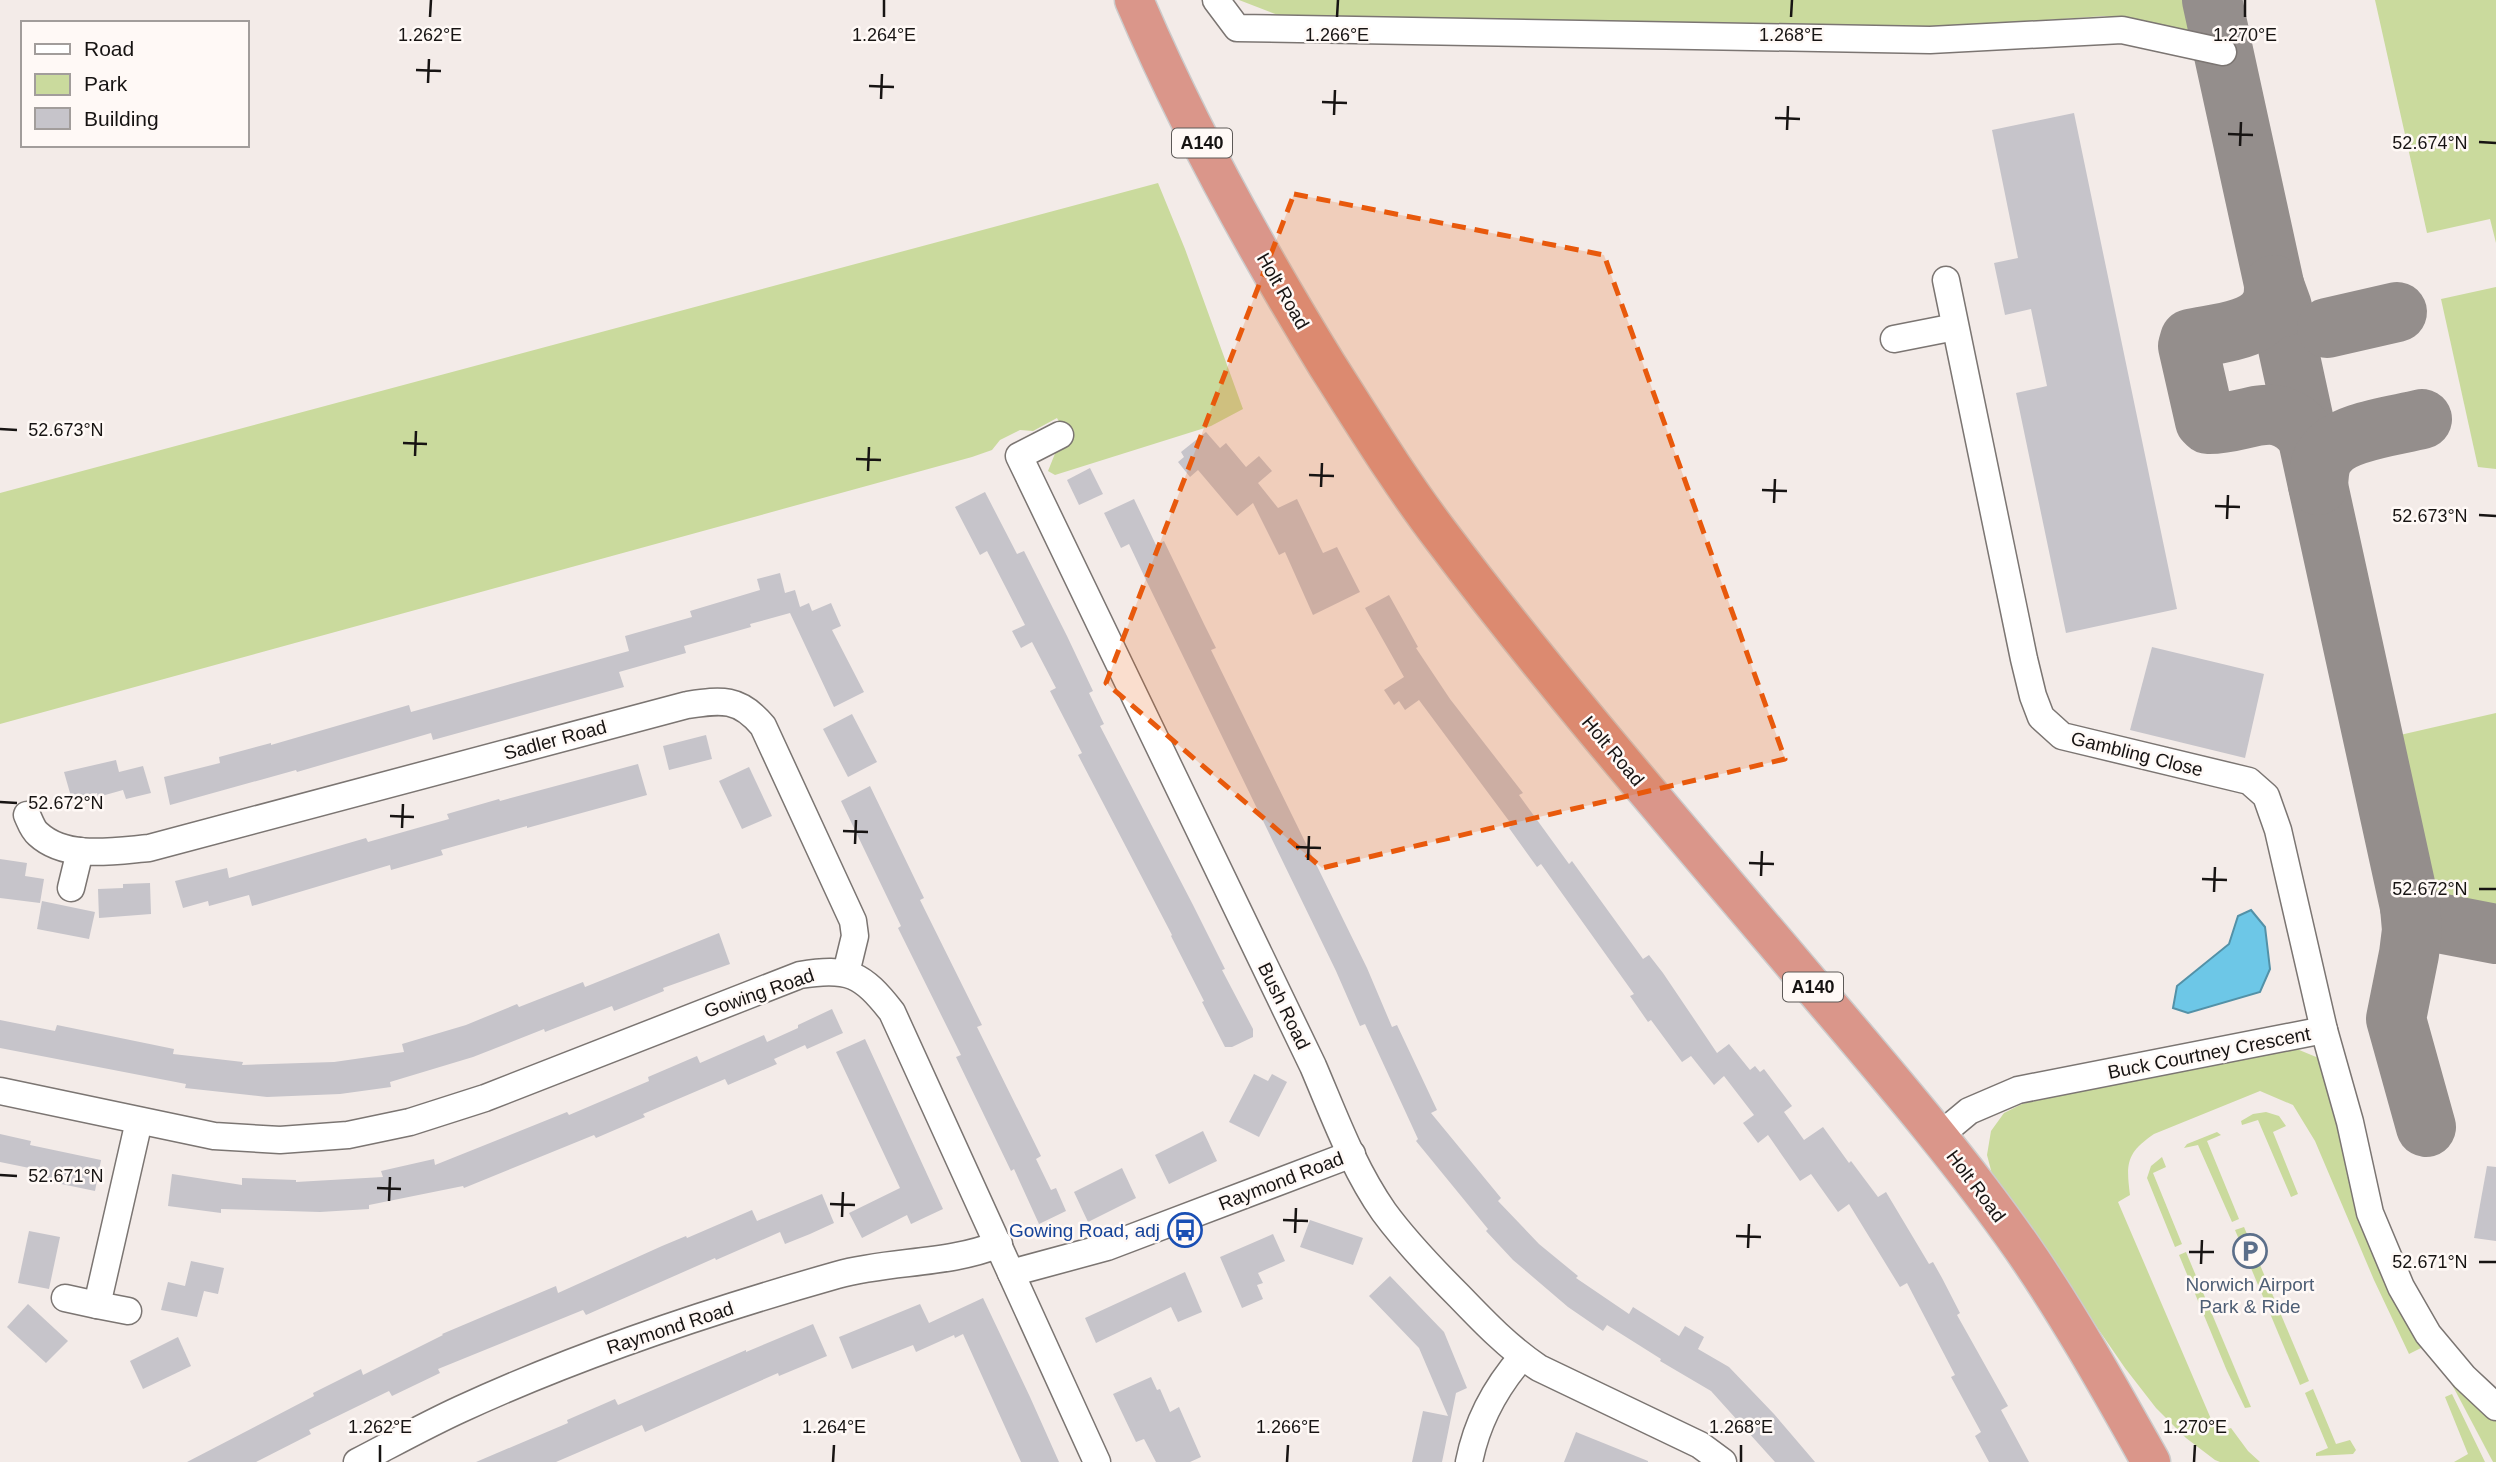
<svg xmlns="http://www.w3.org/2000/svg" width="2496" height="1462" font-family="Helvetica,sans-serif">
  <style>
    .green { fill: #cada9d }
    .water { fill: #6dc7e7; stroke: #5391a7; stroke-width: 2 }
    .lines { fill: none; stroke-linecap: round; stroke-linejoin: round }
    .taxiway { stroke: #948e8c; stroke-width: 60 }
    .building { fill: #c6c4ca }
    .minor-casing { stroke: #7b7572; stroke-width: 29 }
    .trunk-casing { stroke: #cccbcb; stroke-width: 41 }
    .minor { stroke: #fff; stroke-width: 26 }
    .trunk { stroke: #da968a; stroke-width: 38 }
    .marked { fill: #e8590c; fill-opacity: 0.2; stroke: #e8590c; stroke-width: 5; stroke-dasharray: 14 9; stroke-linejoin: round }
    .ticks { fill: none; stroke: #171413; stroke-width: 2.5 }
    .labels { text-anchor: middle; dominant-baseline: central; stroke-width: 5; stroke-linejoin: round; paint-order: stroke }
    .shield { fill: #fff9f6; stroke: #5d5957; stroke-width: 2 }
    .shield-label { font-size: 18px; font-weight: bold; fill: #171413 }
    .street-label { font-size: 19px; fill: #171413; stroke: #fff9f6 }
    .transit-label { font-size: 19px; fill: #164399; stroke: #fff9f6; text-anchor: end }
    .service-label { font-size: 19px; fill: #4e5e75; stroke: #fff9f6 }
    .ticks-label { font-size: 18px; text-anchor: middle; fill: #171413; stroke: #fff9f6; stroke-width: 5; stroke-linejoin: round; paint-order: stroke }
  </style>
  <rect width="100%" height="100%" fill="#f3ebe8"/>
  <g class="green">
    <path d="M1239 0H2193L2200 34 2139 20 2104 16 1945 27 1291 20Z"/>
    <path d="M2375 0H2496V243L2490 219 2427 233Z"/>
    <path d="M1158 183 1185 249 1243 409 1211 426 1055 475 1048 471 1056 451 1070 443 1057 418 1033 431 1020 430 1000 440 992 450 972 457 0 724V493Z"/>
    <path d="M2496 287V469L2478 467 2441 299Z"/>
    <path d="M2496 713V920C2474 916 2446 915 2432 896L2400 735Z"/>
    <path d="M2292 1047 2321 1059 2328 1076 2347 1174 2365 1232 2425 1346 2409 1354 2374 1280 2315 1141 2293 1105 2260 1091 2154 1134C2126 1153 2126 1164 2130 1195L2118 1202 2217 1433 2231 1428 2248 1451 2260 1462H2220L2215 1460 2186 1438 2156 1408 2125 1368 2021 1217 1992 1174 1987 1155 1991 1131 2004 1113 2022 1104 2276 1048Z"/>
    <path d="M2266 1112 2279 1116 2286 1126 2273 1132 2298 1194 2291 1197 2258 1120 2242 1125 2241 1121 2253 1114Z"/>
    <path d="M2217 1132 2221 1135 2207 1141 2239 1219 2232 1222 2198 1145 2184 1148 2187 1144Z"/>
    <path d="M2162 1157 2166 1167 2153 1173 2182 1244 2175 1247 2147 1178 2151 1166Z"/>
    <path d="M2244 1227 2309 1381 2300 1385 2235 1230Z"/>
    <path d="M2186 1252 2251 1407 2245 1408 2227 1371 2179 1255Z"/>
    <path d="M2439 1360 2496 1415V1462H2493Z"/>
    <path d="M2313 1389 2336 1444 2350 1440 2356 1450 2353 1454 2316 1456V1453L2328 1448 2305 1393Z"/>
    <path d="M2452 1394 2485 1462H2454L2468 1454 2445 1397Z"/>
  </g>
  <path class="water" d="M2251 910 2265 927 2270 969 2260 992 2188 1013 2173 1008 2177 986 2229 944 2238 916Z"/>
  <g class="lines">
    <g class="taxiway">
      <path d="M2212 0 2410 907 2423 920 2496 934"/>
      <path d="M2282 307 2274 285C2274 290 2274 297 2272 302 2262 332 2216 333 2190 339L2188 346 2205 421 2208 424C2247 425 2276 396 2307 436"/>
      <path d="M2327 328 2397 312"/>
      <path d="M2318 485C2319 474 2319 463 2326 454 2342 431 2395 426 2422 419"/>
      <path d="M2410 907 2412 930 2409 954 2396 1019 2426 1127"/>
    </g>
  </g>
  <g class="building">
    <path d="M2074 113 2177 609 2066 633 2016 393 2047 386 2031 309 2005 315 1994 263 2018 258 1992 130Z"/>
    <path d="M1206 432 1220 448 1226 443 1246 467 1259 456 1272 471 1258 483 1278 508 1297 499 1323 553 1337 547 1360 592 1313 615 1285 552 1279 555 1253 503 1237 516 1198 470 1190 477 1178 462 1184 457 1181 452Z"/>
    <path d="M1090 468 1103 494 1079 505 1067 480Z"/>
    <path d="M985 492 1017 554 1024 551 1067 636 1093 691 1089 693 1104 724 1100 726 1193 905 1225 969 1222 970 1253 1029V1037L1232 1047H1225L1202 1002 1204 1001 1171 936 1172 935 1078 755 1082 753 1050 691 1056 688 1032 642 1021 648 1012 631 1025 625 987 551 980 555 955 507Z"/>
    <path d="M1134 499 1156 545 1164 541 1204 624 1216 648 1211 650 1367 968 1392 1027 1397 1025 1437 1110 1431 1113 1501 1198 1498 1201 1539 1244 1578 1276 1576 1278 1629 1314 1633 1307 1679 1336 1685 1326 1704 1337 1698 1349 1729 1367 1774 1414 1815 1462H1775L1711 1391 1660 1361 1661 1359 1607 1325 1603 1331 1568 1307 1513 1260 1486 1231 1488 1229 1416 1141 1418 1139 1365 1024 1360 1026 1336 971 1146 580 1129 544 1121 548 1104 513Z"/>
    <path d="M780 573 785 593 795 590 800 607 809 603 812 611 831 603 841 626 832 630 864 692 834 707 790 613 750 624 751 627 684 646 686 653 619 672 624 687 433 740 431 733 297 772 296 770 170 805 164 777 220 763 219 757 271 743V745L409 705 411 712 629 651 625 636 692 617 690 611 760 590 757 579Z"/>
    <path d="M1389 595 1418 647 1416 648 1450 699 1523 793 1519 795 1569 864 1572 861 1643 959 1649 955 1663 973 1717 1053 1729 1044 1750 1070 1755 1066 1760 1072 1764 1069 1792 1106 1784 1112 1804 1140 1823 1127 1849 1163 1851 1161 1878 1197 1886 1192 1929 1264 1933 1262 1942 1278 1960 1313 1957 1315 2008 1406 2001 1410 2029 1462H1989L1975 1436 1981 1432 1951 1377 1955 1375 1907 1283 1900 1287 1849 1204 1838 1212 1811 1174 1800 1181 1768 1135 1758 1143 1743 1123 1754 1115 1724 1076 1714 1085 1691 1056 1682 1062 1651 1020 1648 1022 1630 996 1634 994 1541 864 1537 867 1509 828 1512 825 1419 700 1405 710 1399 701 1394 705 1384 690 1404 677 1365 608Z"/>
    <path d="M2152 647 2264 674 2245 758 2130 730Z"/>
    <path d="M852 714 877 762 848 777 823 729Z"/>
    <path d="M706 735 712 759 669 770 663 746Z"/>
    <path d="M116 760 119 772 143 766 151 793 126 799 123 790 98 797 97 793 72 800 64 772Z"/>
    <path d="M638 764 647 795 527 828V826L441 850 443 855 391 870 390 865 252 906 249 895 209 906 208 901 183 908 175 881 227 868 229 878 366 838 368 842 449 819 447 814 499 799 500 801Z"/>
    <path d="M749 767 772 816 742 829 719 781Z"/>
    <path d="M870 786 924 898 920 900 982 1025 977 1027 1041 1156 1036 1159 1051 1190 1056 1188 1066 1211 1039 1224 1014 1169 1011 1171 956 1057 961 1055 898 928 901 926 841 801Z"/>
    <path d="M0 859 27 863 25 876 44 879 40 903 0 898Z"/>
    <path d="M150 883 151 914 99 918 98 889 123 888V884Z"/>
    <path d="M42 901 95 912 89 939 37 929Z"/>
    <path d="M719 933 730 964 663 988 664 991 614 1011 612 1006 545 1032 544 1029 473 1057 390 1082 391 1087 340 1094 267 1097 185 1088 186 1084 0 1048V1020L55 1031 57 1025 174 1049 173 1054 243 1062 242 1065 334 1062 404 1052 402 1044 466 1025 517 1004 519 1007 583 982 585 987Z"/>
    <path d="M832 1009 843 1033 807 1049 805 1045 774 1059 777 1064 728 1085 725 1079 643 1114 645 1117 596 1138 594 1135 464 1188 463 1186 369 1205V1209L320 1212 221 1209V1213L168 1206 172 1174 242 1185V1178L296 1180V1182L383 1177 381 1171 434 1159 435 1165 567 1112 569 1115 649 1081 648 1077 697 1056 700 1063 764 1035 767 1042 798 1028V1025Z"/>
    <path d="M865 1039 943 1209 911 1224 907 1215 862 1238 849 1213 900 1188 836 1052Z"/>
    <path d="M1254 1074 1268 1081 1272 1074 1287 1082 1259 1137 1229 1122Z"/>
    <path d="M1203 1131 1217 1161 1169 1184 1155 1155Z"/>
    <path d="M0 1134 31 1141 30 1145 101 1160 95 1191 42 1180 44 1171 0 1162Z"/>
    <path d="M2487 1166 2496 1167V1241L2474 1238Z"/>
    <path d="M1122 1168 1136 1198 1088 1222 1074 1192Z"/>
    <path d="M822 1194 834 1223 810 1234 785 1244 780 1232 716 1260 715 1258 586 1315 583 1310 438 1369 440 1373 392 1396 389 1391 309 1430 311 1434 256 1462H187L314 1396 313 1393 361 1369 363 1375 443 1335 442 1334 556 1286 558 1293 662 1246 686 1236 687 1238 752 1210 757 1221Z"/>
    <path d="M1310 1220 1363 1238 1353 1265 1300 1247Z"/>
    <path d="M29 1231 60 1237 49 1289 18 1283Z"/>
    <path d="M1273 1234 1285 1261 1258 1273 1263 1283 1257 1285 1263 1299 1242 1308 1220 1257Z"/>
    <path d="M191 1261 224 1268 218 1294 204 1291 197 1317 161 1310 168 1282 185 1286Z"/>
    <path d="M1185 1272 1202 1312 1178 1322 1171 1307 1096 1343 1085 1318Z"/>
    <path d="M1390 1276 1444 1332 1467 1388 1456 1393 1442 1462H1412L1423 1411 1448 1416 1419 1348 1369 1296Z"/>
    <path d="M983 1298 1030 1397 1059 1462H1021L963 1334 955 1338 954 1335 916 1352 913 1345 852 1369 839 1337 920 1304 929 1323Z"/>
    <path d="M28 1304 68 1341 46 1363 7 1327Z"/>
    <path d="M813 1324 827 1356 779 1376 778 1373 645 1432 642 1425 556 1462H476L568 1423 567 1420 615 1399 618 1405 746 1350V1352Z"/>
    <path d="M178 1337 191 1366 143 1389 130 1361Z"/>
    <path d="M1151 1377 1157 1390 1160 1389 1170 1412 1179 1407 1201 1457 1190 1462H1156L1144 1439 1136 1442 1113 1394Z"/>
    <path d="M1576 1432 1648 1461V1462H1564Z"/>
  </g>
  <g class="lines">
    <g class="minor-casing">
      <g id="minor">
        <path d="M1216 0 1237 28 1930 40 2122 30 2223 52"/>
        <path d="M1946 280 2024 659 2033 696 2041 717 2062 736 2249 781 2266 796 2278 830 2324 1030 2350 1122 2370 1213 2401 1287 2428 1334 2464 1377 2496 1407"/>
        <path d="M1894 339 1955 327"/>
        <path d="M1060 435 1019 456 1313 1066C1334 1115 1353 1168 1384 1212 1406 1242 1433 1270 1459 1296 1484 1322 1509 1348 1539 1368L1700 1445 1723 1462"/>
        <path d="M27 815C30 821 32 829 38 834 66 860 114 851 149 848L687 705C721 700 739 697 763 726L853 921 855 936 846 973"/>
        <path d="M71 888 80 851"/>
        <path d="M0 1091 214 1136 280 1140 348 1135 410 1122 485 1098 800 975C849 967 862 974 892 1012L1097 1462"/>
        <path d="M1939 1136 1969 1111 2018 1090 2324 1030"/>
        <path d="M1011 1273 1107 1247 1352 1154"/>
        <path d="M65 1298 97 1305 139 1121"/>
        <path d="M97 1305 128 1311"/>
        <path d="M357 1462C392 1444 426 1425 461 1409 582 1353 710 1311 837 1275 890 1260 948 1265 999 1244"/>
        <path d="M1469 1462C1477 1421 1495 1388 1522 1357"/>
      </g>
    </g>
    <g class="trunk-casing">
      <path id="trunk" d="M1134 0C1188 127 1255 248 1327 365 1364 423 1400 482 1442 537 1559 692 1688 839 1813 987 1885 1072 1958 1156 2021 1246 2069 1315 2110 1389 2151 1462"/>
    </g>
    <use href="#minor" class="minor"/>
    <use href="#trunk" class="trunk"/>
  </g>
  <path class="marked" d="M1294 194 1604 255 1785 759 1322 868 1106 683Z"/>
  <path class="ticks" d="M430 17 431 0M884 17V0M1337 17 1338 0M1791 17 1792 0M2245 17V0M416 70 441 71M428 83 429 59M869 86 894 87M881 99 882 74M1322 102 1347 103M1334 115 1335 90M1775 118 1800 119M1787 130 1788 106M2228 134 2253 135M2479 142 2496 143M2240 146 2241 122M0 429 17 430M403 443 427 444M415 456 416 431M856 459 881 460M868 471 869 447M1309 475 1334 476M1321 487 1322 463M1762 490 1787 491M1774 503 1775 479M2215 506 2240 507M2479 515 2496 516M2227 519 2228 495M0 802 17 803M390 816 414 817M402 828 403 804M843 831 868 832M855 844 856 820M1296 847 1321 848M1308 860 1309 836M1749 863 1774 864M1761 876 1762 851M2202 879 2227 880M2479 889H2496M2214 892 2215 867M0 1175 17 1176M377 1188 401 1189M389 1201 390 1177M830 1204 855 1205M842 1217 843 1192M1283 1220 1308 1221M1295 1233 1296 1208M1736 1236 1761 1237M1748 1248 1749 1224M2189 1252H2214M2479 1262H2496M2201 1264 2202 1240M380 1462V1445M833 1462 834 1445M1287 1462 1288 1445M1741 1462V1445M2194 1462 2195 1445"/>
  <defs>
    <g id="bus-ring" transform="scale(1.75)"><circle r="9.5" fill="#fff9f6" stroke="#1a4fb4" stroke-width="1.5"/><path d="M-5-6H5V4H4V6H2V4H-2V6H-4V4H-5ZM-3.5-4V0h7V-4ZM-3.5 1.2v1.5H-2V1.2ZM2 1.2v1.5H3.5V1.2Z" fill="#1a4fb4"/></g>
    <g id="parking-ring" transform="scale(1.75)"><circle r="9.5" fill="#fff9f6" stroke="#5c6f8a" stroke-width="1.5"/><path d="M-3.5-5.5H1a3.5 3.5 0 0 1 0 7H-1V5.5H-3.5ZM-1-3.4V-.6H.8a1.4 1.4 0 0 0 0-2.8Z" fill="#5c6f8a"/></g>
  </defs>
  <g fill-rule="evenodd">
    <use href="#bus-ring" x="1185" y="1230"/>
    <use href="#parking-ring" x="2250" y="1251"/>
  </g>
  <g class="labels">
    <g class="shield">
      <rect x="1172" y="128.5" width="60" height="29" rx="5"/>
      <rect x="1783" y="972.5" width="60" height="29" rx="5"/>
    </g>
    <g class="shield-label">
      <text x="1202" y="143">A140</text>
      <text x="1813" y="987">A140</text>
    </g>
    <g class="street-label">
      <text transform="translate(1283 291) rotate(60)">Holt Road</text>
      <text transform="translate(555 740) rotate(-15)">Sadler Road</text>
      <text transform="translate(1613 751) rotate(50)">Holt Road</text>
      <text transform="translate(2137 754) rotate(14)">Gambling Close</text>
      <text transform="translate(759 993) rotate(-19)">Gowing Road</text>
      <text transform="translate(1284 1006) rotate(64)">Bush Road</text>
      <text transform="translate(2209 1053) rotate(-11)">Buck Courtney Crescent</text>
      <text transform="translate(1281 1181) rotate(-21)">Raymond Road</text>
      <text transform="translate(1976 1186) rotate(53)">Holt Road</text>
      <text transform="translate(670 1328) rotate(-18)">Raymond Road</text>
    </g>
    <g class="transit-label">
      <text x="1160" y="1230">Gowing Road, adj</text>
    </g>
    <g class="service-label">
      <text x="2250" y="1284">Norwich Airport<tspan x="2250" dy="22">Park &amp; Ride</tspan></text>
    </g>
  </g>
  <g class="ticks-label">
    <text x="430" y="41">1.262°E</text>
    <text x="884" y="41">1.264°E</text>
    <text x="1337" y="41">1.266°E</text>
    <text x="1791" y="41">1.268°E</text>
    <text x="2245" y="41">1.270°E</text>
    <text x="2430" y="149">52.674°N</text>
    <text x="66" y="436">52.673°N</text>
    <text x="2430" y="522">52.673°N</text>
    <text x="66" y="809">52.672°N</text>
    <text x="2430" y="895">52.672°N</text>
    <text x="66" y="1182">52.671°N</text>
    <text x="2430" y="1268">52.671°N</text>
    <text x="380" y="1433">1.262°E</text>
    <text x="834" y="1433">1.264°E</text>
    <text x="1288" y="1433">1.266°E</text>
    <text x="1741" y="1433">1.268°E</text>
    <text x="2195" y="1433">1.270°E</text>
  </g>
  <rect x="21" y="21" width="228" height="126" fill="#fff9f6" stroke="#a29d9b" stroke-width="2"/>
  <rect x="35" y="44" width="35" height="10" fill="#ffffff" stroke="#a29d9b" stroke-width="2"/>
  <text x="84" y="56" font-size="21" fill="#171413">Road</text>
  <rect x="35" y="74" width="35" height="21" fill="#cada9d" stroke="#a29d9b" stroke-width="2"/>
  <text x="84" y="91" font-size="21" fill="#171413">Park</text>
  <rect x="35" y="108" width="35" height="21" fill="#c6c4ca" stroke="#a29d9b" stroke-width="2"/>
  <text x="84" y="126" font-size="21" fill="#171413">Building</text>
</svg>
